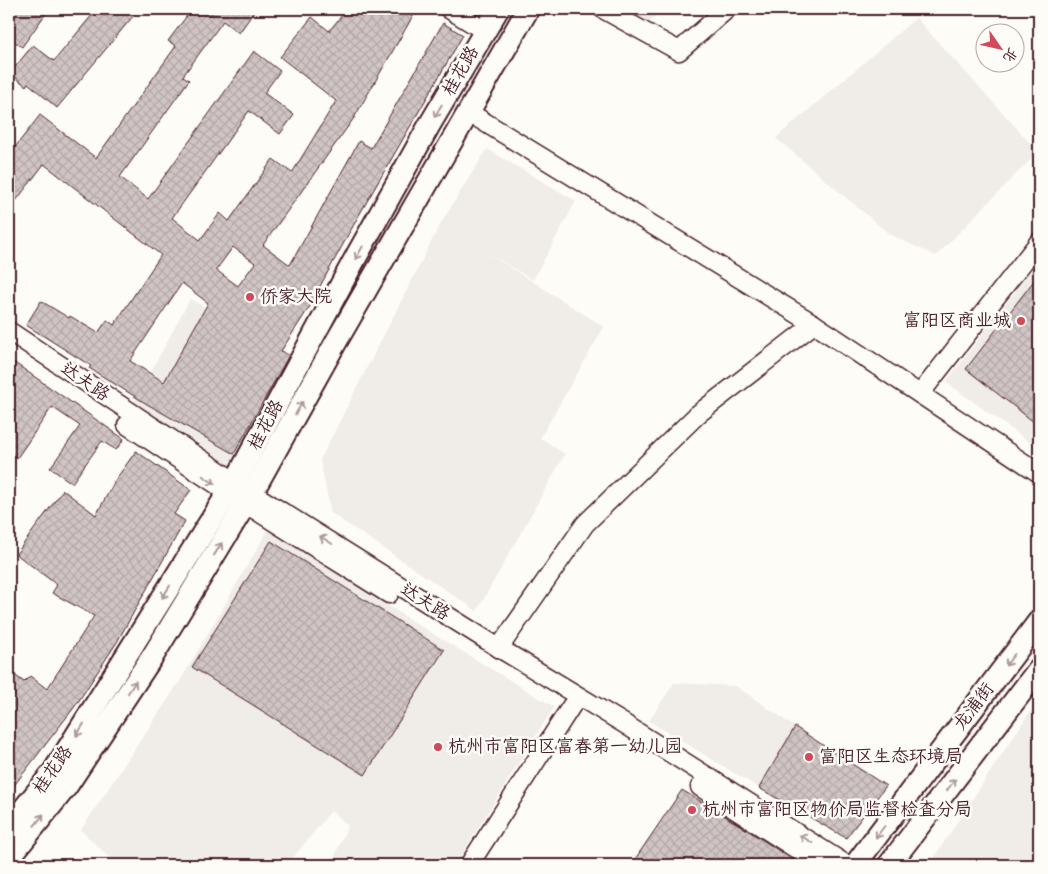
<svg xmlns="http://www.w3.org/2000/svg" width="1048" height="874" font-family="Mynerve,'LXGW WenKai TC',sans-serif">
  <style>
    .built { fill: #f0ece8 }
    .building { fill: url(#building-cross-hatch); stroke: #4a1f2b; fill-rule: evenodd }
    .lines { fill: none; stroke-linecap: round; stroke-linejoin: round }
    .minor-casing { stroke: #4a1f2b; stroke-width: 21 }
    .major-casing { stroke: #4a1f2b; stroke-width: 25 }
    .minor { stroke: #fdfcf7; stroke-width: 18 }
    .major { stroke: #fdfcf7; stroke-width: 21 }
    .oneway { stroke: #ac999b }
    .poi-dot { fill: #d1495b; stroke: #fdfcf7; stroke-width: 2 }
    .labels { text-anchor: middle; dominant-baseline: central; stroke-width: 5; stroke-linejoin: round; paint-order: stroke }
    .street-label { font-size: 18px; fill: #4a1f2b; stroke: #fdfcf7 }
    .poi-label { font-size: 18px; fill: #4a1f2b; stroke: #fdfcf7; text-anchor: start }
  </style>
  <defs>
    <pattern id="building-cross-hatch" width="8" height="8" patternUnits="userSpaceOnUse" patternTransform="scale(1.25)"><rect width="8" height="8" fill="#d0c5c4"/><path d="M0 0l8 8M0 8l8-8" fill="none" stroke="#b4a9a9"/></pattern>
  </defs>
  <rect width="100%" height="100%" fill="#fdfcf7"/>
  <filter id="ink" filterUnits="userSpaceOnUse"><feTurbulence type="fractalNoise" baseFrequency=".02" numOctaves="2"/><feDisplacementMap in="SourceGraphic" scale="10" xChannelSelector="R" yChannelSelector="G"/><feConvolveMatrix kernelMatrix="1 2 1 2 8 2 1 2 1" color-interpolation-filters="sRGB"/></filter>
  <g filter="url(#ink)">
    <g class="built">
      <path d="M622 9H662L648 25Z"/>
      <path d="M916 18 1038 152 936 256 889 234 776 138Z"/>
      <path d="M487 149 576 201 533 280 481 249 604 327 540 438 565 454 477 611 331 513 320 460 441 223Z"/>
      <path d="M1039 260V449L946 382Z"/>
      <path d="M190 299 290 356 232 466 133 405Z"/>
      <path d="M268 530 425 629 554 707 455 865H331L348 825 331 811 287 865H117L81 830 182 678Z"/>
      <path d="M674 683 736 686 795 727 759 788 649 721Z"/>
      <path d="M1039 698V865H936L935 856Z"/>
    </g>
    <g class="building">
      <path d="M9 9H49L22 47 9 38Z"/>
      <path d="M97 9H139L57 108 28 83 26 86 10 73 33 45 54 61Z"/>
      <path d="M192 9H203L211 15 212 13 205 9H256L239 33 223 21 183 76 189 80 120 177 148 199 254 51 280 71 264 93 294 115 280 134 249 111 172 218 200 240 220 213 229 221 273 159 292 173 336 101 280 57 312 17 329 31 347 9H417L354 118 263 245 290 265 359 141 371 148 443 23 463 35 358 217 319 288 321 289 281 351 289 355 234 454 147 404 89 368 91 366 26 325 41 301 69 318 70 316 98 333 107 320 114 325 161 255 44 164 9 210V155L40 115 96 158 176 46 168 41ZM233 247 255 263 238 286 216 270ZM182 283 208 303 164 382 130 361Z"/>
      <path d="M1039 274V426L966 369Z"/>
      <path d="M9 359 124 439 116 450 102 441 72 483 50 468 80 426 52 407 17 458 9 452Z"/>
      <path d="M136 451 191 490 174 514 185 521 117 642 76 705 9 792V671L24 682 30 676 47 689 94 616 52 593 57 585 16 554 63 490 96 515 116 479Z"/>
      <path d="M271 541 444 650 365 775 192 667Z"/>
      <path d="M795 727 886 786 846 838 759 788Z"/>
      <path d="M682 790 741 826 801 865H631Z"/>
    </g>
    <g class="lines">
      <g class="minor-casing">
        <g id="minor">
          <path d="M449 9 485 31"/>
          <path d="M603 9 679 51 727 9"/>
          <path d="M468 112 814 324 1039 473"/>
          <path d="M9 331 252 493 499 648 623 723 847 865"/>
          <path d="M920 394 1039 242"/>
          <path d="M127 425 246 504 389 594"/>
          <path d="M499 648 585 524 698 414 814 324"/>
          <path d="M700 787 821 865"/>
          <path d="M469 865 572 705"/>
        </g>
      </g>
      <g class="major-casing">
        <g id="major">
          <path d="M9 827 54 771 235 482 357 255 430 124 498 9"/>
          <path d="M9 858 66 787 154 654 252 493 336 342 528 9"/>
          <path d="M855 865 1039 621"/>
          <path d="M889 865 1039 669"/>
        </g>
      </g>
      <use href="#minor" class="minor"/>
      <use href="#major" class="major"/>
    </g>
    <defs><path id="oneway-shaft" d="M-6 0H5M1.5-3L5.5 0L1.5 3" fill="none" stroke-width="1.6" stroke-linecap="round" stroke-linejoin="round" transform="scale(1.25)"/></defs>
    <g class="oneway">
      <use href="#oneway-shaft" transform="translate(438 111) rotate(120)"/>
      <use href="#oneway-shaft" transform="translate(359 253) rotate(119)"/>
      <use href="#oneway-shaft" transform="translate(299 408) rotate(-61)"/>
      <use href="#oneway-shaft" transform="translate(209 480) rotate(34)"/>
      <use href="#oneway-shaft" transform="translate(326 540) rotate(-148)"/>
      <use href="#oneway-shaft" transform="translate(218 549) rotate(-58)"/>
      <use href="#oneway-shaft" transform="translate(166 592) rotate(122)"/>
      <use href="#oneway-shaft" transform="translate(1010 660) rotate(127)"/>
      <use href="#oneway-shaft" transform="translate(132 687) rotate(-57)"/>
      <use href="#oneway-shaft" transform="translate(80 730) rotate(122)"/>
      <use href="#oneway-shaft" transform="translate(951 785) rotate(-53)"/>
      <use href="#oneway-shaft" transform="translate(39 820) rotate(-52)"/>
      <use href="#oneway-shaft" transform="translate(880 832) rotate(127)"/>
      <use href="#oneway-shaft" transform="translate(806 839) rotate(-148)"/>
    </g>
  </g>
  <g class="poi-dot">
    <circle cx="250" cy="297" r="5"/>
    <circle cx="1021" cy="321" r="5"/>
    <circle cx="438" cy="747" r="5"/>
    <circle cx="809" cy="757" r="5"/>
    <circle cx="692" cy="810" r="5"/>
  </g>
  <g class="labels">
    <g class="street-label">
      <text transform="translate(461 71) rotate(-60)">桂花路</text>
      <text transform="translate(85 382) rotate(34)">达夫路</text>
      <text transform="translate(266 425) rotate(-62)">桂花路</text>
      <text transform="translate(425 602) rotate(32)">达夫路</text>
      <text transform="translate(974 707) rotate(-53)">龙浦街</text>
      <text transform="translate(53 770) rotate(-55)">桂花路</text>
    </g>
    <g class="poi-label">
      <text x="260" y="297">侨家大院</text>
      <text x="1011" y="321" text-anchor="end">富阳区商业城</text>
      <text x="448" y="747">杭州市富阳区富春第一幼儿园</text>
      <text x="819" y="757">富阳区生态环境局</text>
      <text x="702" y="810">杭州市富阳区物价局监督检查分局</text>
    </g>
  </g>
  <rect width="1048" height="874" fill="none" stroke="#fdfcf7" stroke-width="30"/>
  <rect x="15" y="15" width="1018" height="844" fill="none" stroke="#4a1f2b" stroke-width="2" filter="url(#ink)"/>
  <g transform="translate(1000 48) rotate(124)"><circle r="24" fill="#fdfcf7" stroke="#b5a4a5"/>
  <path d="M0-4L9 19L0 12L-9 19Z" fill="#d1495b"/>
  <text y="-8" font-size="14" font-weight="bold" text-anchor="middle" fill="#4a1f2b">北</text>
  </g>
</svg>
